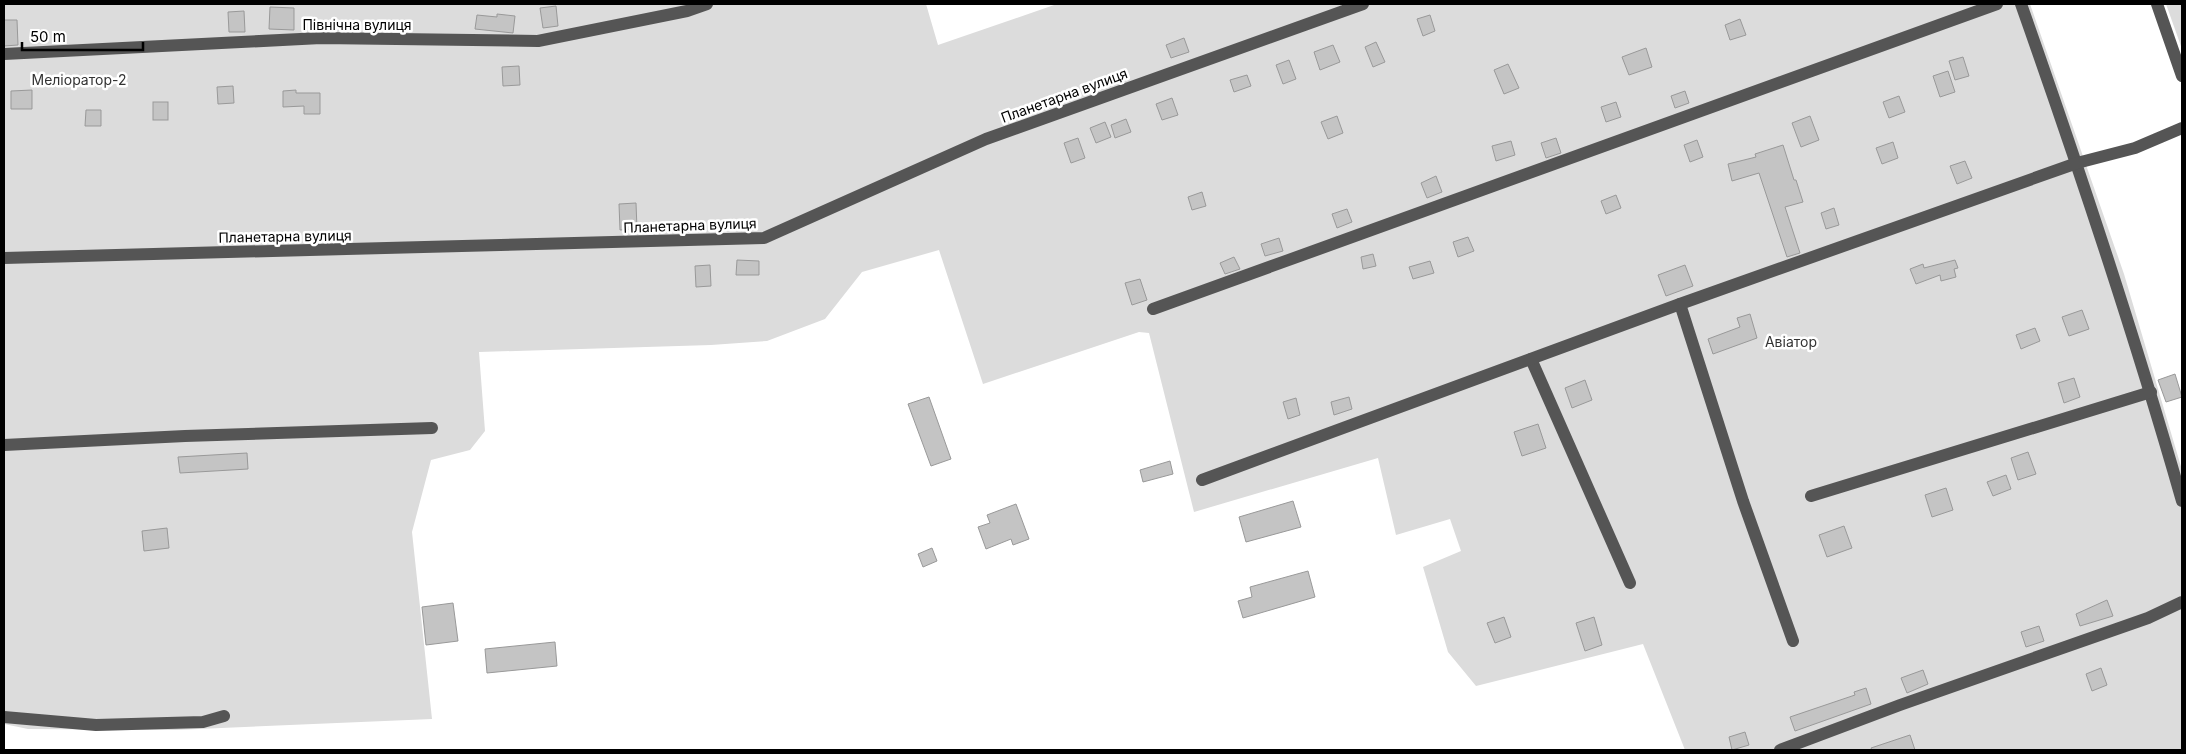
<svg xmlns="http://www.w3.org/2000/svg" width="2186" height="754" font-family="Inter,sans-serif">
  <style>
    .green { fill: #dcdcdc }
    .building { fill: #c4c4c4; stroke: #999 }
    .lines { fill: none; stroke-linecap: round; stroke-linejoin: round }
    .minor { stroke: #555; stroke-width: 12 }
    .labels { text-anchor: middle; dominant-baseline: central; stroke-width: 5; stroke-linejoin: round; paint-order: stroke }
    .street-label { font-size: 14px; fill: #000; stroke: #fff }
    .park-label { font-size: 14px; fill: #333; stroke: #fff }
  </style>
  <rect width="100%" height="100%" fill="#fff"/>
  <g class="green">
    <path d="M4 4H926L938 45 1057 4H2030L2124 274 2182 470V750H1685L1643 644 1476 686 1448 652 1423 567 1461 551 1450 519 1396 535 1378 458 1194 512 1149 333 1139 332 983 384 939 250 862 272 825 319 767 341 711 345 479 352 485 431 470 450 431 460 412 532 432 719 175 730 28 729 4 724Z"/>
    <path d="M2166 4H2181L2182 8V49Z"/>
  </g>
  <g class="building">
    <path d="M556 6 558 26 543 28 540 8Z"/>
    <path d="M270 7 294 8V30L269 29Z"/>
    <path d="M244 11 245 32H229L228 12Z"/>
    <path d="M497 14 515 16 513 33 475 29 477 15 497 17Z"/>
    <path d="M1430 15 1435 31 1423 36 1417 19Z"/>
    <path d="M1740 19 1746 35 1730 40 1725 25Z"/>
    <path d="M4 20H17L18 45 4 46Z"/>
    <path d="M1184 38 1189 52 1171 58 1166 45Z"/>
    <path d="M1376 42 1385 62 1373 67 1365 47Z"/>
    <path d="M1333 45 1340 62 1320 70 1314 52Z"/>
    <path d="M1646 48 1652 67 1629 75 1622 57Z"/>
    <path d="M1963 57 1969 76 1955 80 1949 61Z"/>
    <path d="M1289 60 1296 79 1283 84 1276 65Z"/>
    <path d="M1508 64 1519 88 1504 94 1494 70Z"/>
    <path d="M519 66 520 85 503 86 502 67Z"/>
    <path d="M1948 71 1955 92 1940 97 1933 76Z"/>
    <path d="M1247 75 1251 86 1234 92 1230 80Z"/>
    <path d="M233 86 234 103 218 104 217 87Z"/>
    <path d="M32 90V109H11V91Z"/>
    <path d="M296 90V93H320V114H304V106L283 107V91Z"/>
    <path d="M1685 91 1689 103 1675 108 1671 96Z"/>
    <path d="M1899 96 1905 112 1889 118 1883 102Z"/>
    <path d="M1172 98 1178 115 1162 120 1156 104Z"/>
    <rect x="153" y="102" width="15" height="18"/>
    <path d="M1616 102 1621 117 1606 122 1601 107Z"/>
    <path d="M86 110H101V126H85Z"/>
    <path d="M1337 116 1343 133 1328 139 1321 122Z"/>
    <path d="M1810 116 1819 140 1801 147 1792 123Z"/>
    <path d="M1126 119 1131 132 1115 138 1111 125Z"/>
    <path d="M1105 122 1111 137 1096 143 1090 128Z"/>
    <path d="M1078 138 1085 158 1071 163 1064 143Z"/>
    <path d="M1556 138 1561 153 1546 158 1541 143Z"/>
    <path d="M1697 140 1703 157 1690 162 1684 145Z"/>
    <path d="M1511 141 1515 155 1496 161 1492 146Z"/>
    <path d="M1893 142 1898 158 1882 164 1876 148Z"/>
    <path d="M1783 145 1794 180H1796L1803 202 1785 207 1800 253 1787 257 1759 173 1732 181 1728 164 1756 157 1755 154Z"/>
    <path d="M1965 161 1972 178 1957 184 1950 166Z"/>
    <path d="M1436 176 1442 192 1427 198 1421 183Z"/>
    <path d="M1202 192 1206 206 1192 210 1188 197Z"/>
    <path d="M1616 195 1621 208 1606 214 1601 201Z"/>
    <path d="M636 203 637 229 620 230 619 204Z"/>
    <path d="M1834 208 1839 225 1826 229 1821 213Z"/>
    <path d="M1347 209 1352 222 1337 228 1332 214Z"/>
    <path d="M1468 237 1474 251 1458 257 1453 242Z"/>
    <path d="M1279 238 1283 251 1265 256 1261 244Z"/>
    <path d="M1373 254 1376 266 1363 269 1361 257Z"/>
    <path d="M1234 257 1240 269 1225 274 1220 263Z"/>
    <path d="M737 260 759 261V275H736Z"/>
    <path d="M1955 260 1958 268 1954 269 1956 277 1941 281 1940 275 1916 284 1910 269 1923 264 1924 268Z"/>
    <path d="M1430 261 1434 273 1413 279 1409 267Z"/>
    <path d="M710 265 711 286 696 287 695 266Z"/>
    <path d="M1685 265 1693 286 1666 296 1658 275Z"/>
    <path d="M1140 279 1147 300 1132 305 1125 283Z"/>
    <path d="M2082 310 2089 329 2069 336 2062 317Z"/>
    <path d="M1750 314 1757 338 1713 354 1708 339 1740 327 1737 318Z"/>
    <path d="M2035 328 2040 341 2021 349 2016 335Z"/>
    <path d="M2175 374 2182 397 2166 402 2158 380Z"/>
    <path d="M2074 378 2080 397 2064 403 2058 383Z"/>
    <path d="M1585 380 1592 400 1572 408 1565 388Z"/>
    <path d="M929 397 951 459 931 466 908 404Z"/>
    <path d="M1349 397 1352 409 1334 415 1331 402Z"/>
    <path d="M1296 398 1300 415 1288 419 1283 402Z"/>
    <path d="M1538 424 1546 448 1522 456 1514 432Z"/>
    <path d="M2028 452 2036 474 2018 480 2011 458Z"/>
    <path d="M247 453 248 469 180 473 178 457Z"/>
    <path d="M1170 461 1173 474 1143 482 1140 470Z"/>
    <path d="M2006 475 2011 489 1993 496 1987 482Z"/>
    <path d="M1946 488 1953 510 1932 517 1925 495Z"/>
    <path d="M1293 501 1301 527 1246 542 1239 517Z"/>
    <path d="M1016 504 1029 539 1013 545 1011 539 986 549 978 527 990 523 987 515Z"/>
    <path d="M1844 526 1852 548 1827 557 1819 535Z"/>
    <path d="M167 528 169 548 144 551 142 531Z"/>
    <path d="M932 548 937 561 923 567 918 554Z"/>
    <path d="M1308 571 1315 597 1243 618 1238 601 1252 597 1250 587Z"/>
    <path d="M2107 600 2113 616 2080 626 2076 614Z"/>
    <path d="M453 603 458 641 426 645 422 607Z"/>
    <path d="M1504 617 1511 637 1495 643 1487 623Z"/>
    <path d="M1594 617 1602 645 1585 651 1576 623Z"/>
    <path d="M2039 626 2044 641 2026 647 2021 632Z"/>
    <path d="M555 642 557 666 487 673 485 649Z"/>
    <path d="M2101 668 2107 685 2092 691 2086 674Z"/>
    <path d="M1923 670 1928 684 1907 693 1901 678Z"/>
    <path d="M1866 688 1871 704 1795 731 1790 717 1855 695 1854 692Z"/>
    <path d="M1745 732 1749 745 1732 750 1729 737Z"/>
    <path d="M1910 735 1915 750H1872L1871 748Z"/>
  </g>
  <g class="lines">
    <g class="minor">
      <path d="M2021 4C2079 168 2134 333 2182 501"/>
      <path d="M2157 4 2182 76"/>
      <path d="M4 54 321 38 538 41 687 11 707 4"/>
      <path d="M4 258 764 238 986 139 1363 4"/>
      <path d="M1680 304 1743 501 1793 641"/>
      <path d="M1153 309 1997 4"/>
      <path d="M1531 359 1630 583"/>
      <path d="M4 445 185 436 432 428"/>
      <path d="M1202 480 1680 304 2077 163 2135 148 2182 128"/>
      <path d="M1811 496 2151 392"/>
      <path d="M4 717 96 725 203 722 224 716"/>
      <path d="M1780 750 1900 705 2148 618 2182 602"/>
    </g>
  </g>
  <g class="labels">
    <g class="street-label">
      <text x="357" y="24">Північна вулиця</text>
      <text transform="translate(1064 95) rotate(-20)">Планетарна вулиця</text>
      <text transform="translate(690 225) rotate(-2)">Планетарна вулиця</text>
      <text transform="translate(285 236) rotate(-1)">Планетарна вулиця</text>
    </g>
    <g class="park-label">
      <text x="79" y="79">Меліоратор-2</text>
      <text x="1791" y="341">Авіатор</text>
    </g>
  </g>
  <rect width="2186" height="754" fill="none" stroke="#000000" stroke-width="10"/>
  <path d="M22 42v8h121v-8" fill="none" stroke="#000000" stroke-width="2.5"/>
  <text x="30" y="42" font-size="15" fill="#000000" stroke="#ffffff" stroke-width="4" paint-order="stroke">50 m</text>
</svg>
